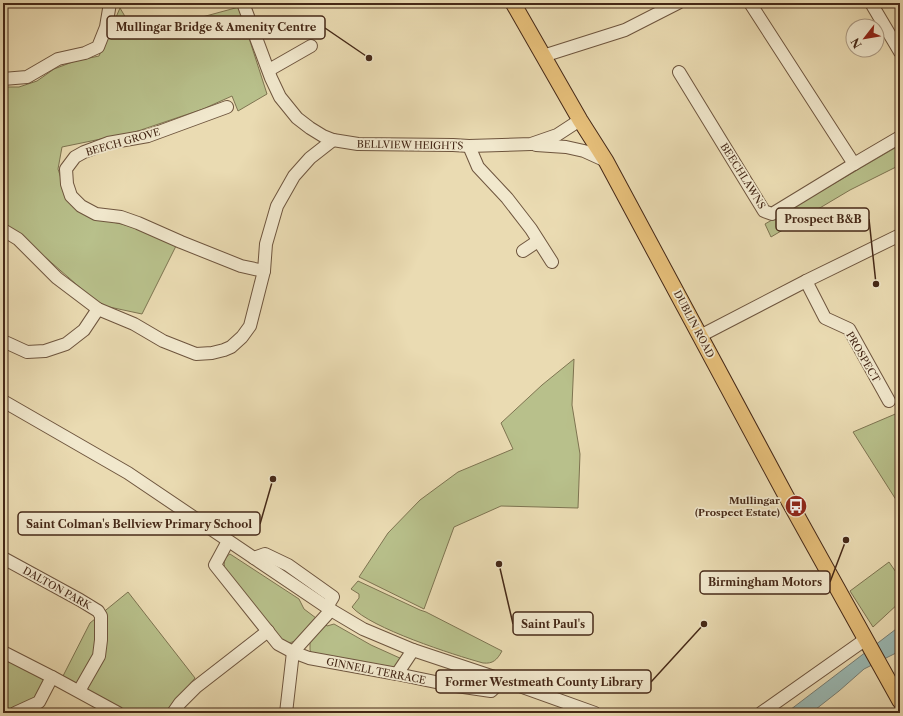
<svg xmlns="http://www.w3.org/2000/svg" width="903" height="716" font-family="'Libre Caslon Text',serif">
  <style>
    .green { fill: #b8c08b; stroke: #7e7451 }
    .water { fill: #9ab9b4; stroke: #787f75 }
    .lines { fill: none; stroke-linecap: round; stroke-linejoin: round }
    .minor-casing { stroke: #6e553e; stroke-width: 14 }
    .major-casing { stroke: #452817; stroke-width: 17 }
    .minor { stroke: #f1e8cd; stroke-width: 12 }
    .major { stroke: #e5be79; stroke-width: 15 }
    .labels { text-anchor: middle; dominant-baseline: central; stroke-width: 3.5; stroke-linejoin: round; paint-order: stroke }
    .street-label { font-size: 10px; fill: #452817; stroke: #f1e8cd }
    .poi-label { font-size: 10px; font-weight: bold; fill: #452817; stroke: #f1e8cd; text-anchor: end }
    .leader { fill: none; stroke: #452817; stroke-width: 1.5 }
    .callout-dot { fill: #452817; stroke: #f1e8cd; stroke-width: 1.5 }
    .callout { fill: #f1e8cd; stroke: #452817; stroke-width: 1.5 }
    .callout-label { font-size: 11px; text-anchor: middle; font-weight: bold; fill: #452817 }
  </style>
  <rect width="100%" height="100%" fill="#eadbb2"/>
  <filter id="stains"><feTurbulence type="fractalNoise" baseFrequency=".005" numOctaves="4"/><feColorMatrix values="0 0 0 0 .2 0 0 0 0 .09 0 0 0 0 .02 0 0 0 .5 -.17"/></filter>
  <radialGradient id="worn" r=".72"><stop offset=".6" stop-color="#630" stop-opacity="0"/><stop offset="1" stop-color="#630" stop-opacity=".3"/></radialGradient>
  <g class="green">
    <path d="M239 7 267 94 238 111 232 96 203 109 135 132 62 147 58 169 67 197 97 218 137 228 176 246 142 314 100 305 21 236 3 224V87H19L37 81 54 69 75 61 99 56 120 8 136 35Z"/>
    <path d="M900 145V165L850 190 771 237 765 224Z"/>
    <path d="M574 359 572 405 580 454 578 508 501 506 454 527 424 609 359 577 388 533 420 500 458 472 513 449 501 423 542 385Z"/>
    <path d="M900 412V506L853 432Z"/>
    <path d="M230 554 299 599 304 609 316 618C308 628 297 647 283 642L225 569C223 562 225 557 230 554Z"/>
    <path d="M889 562 900 578V602L873 627 850 591Z"/>
    <path d="M358 581 420 610 426 612 502 651C497 660 493 664 483 663 454 655 370 628 352 607L359 598V594L351 589Z"/>
    <path d="M128 592 195 678 166 713H129L63 676 90 623Z"/>
    <path d="M324 623 327 626 334 624 371 645 402 659 396 666 393 667 312 654 310 650V640Z"/>
    <path d="M3 658 45 680 35 699 3 713Z"/>
  </g>
  <path class="water" d="M900 626V651L864 669 839 691 811 713H786Z"/>
  <g class="lines">
    <g class="minor-casing">
      <g id="minor">
        <path d="M243 3 271 78 280 97 297 118 310 128 323 136 333 140 358 144 453 145 469 146 531 144 557 135 580 120"/>
        <path d="M871 3 900 52"/>
        <path d="M543 56 625 30 678 3"/>
        <path d="M269 70 311 46"/>
        <path d="M679 72 764 211 772 214 854 164 750 3"/>
        <path d="M3 79 27 77 58 59 85 53 98 47 106 27 110 3"/>
        <path d="M227 107 148 136 108 143 84 152 75 157 66 169 67 184 71 196 81 206 96 214 121 217 138 223 181 242 241 266 264 271"/>
        <path d="M536 145 566 147 584 151 606 161"/>
        <path d="M469 146 478 167 507 198 531 229 552 262"/>
        <path d="M854 164 900 137"/>
        <path d="M3 230 18 239 57 278 98 309 134 324 163 341 196 354 212 353 224 350 231 347 242 337 250 326 264 271 266 244 277 206 294 176 310 158 333 140"/>
        <path d="M523 251 538 241"/>
        <path d="M806 281 825 318 849 329 889 401"/>
        <path d="M700 336 806 281 900 235"/>
        <path d="M3 341 27 352 45 351 66 344 84 330 98 309"/>
        <path d="M3 401 128 473 331 610 363 629 413 650 503 680 595 713"/>
        <path d="M228 541 215 565 278 644 293 652 309 658 397 674 450 685 491 691 503 680"/>
        <path d="M3 558 80 600 98 611 101 616V640L99 656 79 691"/>
        <path d="M254 558 265 554 288 565 333 597 327 607"/>
        <path d="M3 652 52 677"/>
        <path d="M397 674 413 650"/>
        <path d="M15 713 39 702 52 677 118 713"/>
        <path d="M173 713 180 703 196 687 268 631"/>
        <path d="M286 713 293 652 331 610"/>
        <path d="M761 713 866 639"/>
      </g>
    </g>
    <g class="major-casing">
      <path id="major" d="M513 3 580 120 606 161 786 496 900 701"/>
    </g>
    <use href="#minor" class="minor"/>
    <use href="#major" class="major"/>
  </g>
  <defs>
    <g id="bus-disc" transform="scale(1.15)"><circle r="9.5" fill="#8f2418" stroke="#f1e8cd"/><path d="M-5-6H5V4H4V6H2V4H-2V6H-4V4H-5ZM-3.5-4V0h7V-4ZM-3.5 1.2v1.5H-2V1.2ZM2 1.2v1.5H3.5V1.2Z" fill="#fff"/></g>
  </defs>
  <g fill-rule="evenodd">
    <use href="#bus-disc" x="796" y="506"/>
  </g>
  <g class="labels">
    <g class="street-label">
      <text transform="translate(123 142) rotate(-16)">BEECH GROVE</text>
      <text transform="translate(410 145) rotate(1)">BELLVIEW HEIGHTS</text>
      <text transform="translate(743 176) rotate(58)">BEECHLAWNS</text>
      <text transform="translate(694 324) rotate(62)">DUBLIN ROAD</text>
      <text transform="translate(863 357) rotate(60)">PROSPECT</text>
      <text transform="translate(57 588) rotate(29)">DALTON PARK</text>
      <text transform="translate(376 671) rotate(11)">GINNELL TERRACE</text>
    </g>
    <g class="poi-label">
      <text x="780" y="500">Mullingar<tspan x="780" dy="12">(Prospect Estate)</tspan></text>
    </g>
  </g>
  <path class="leader" d="M369 58L325 28M876 284L869 219M273 479L260 524M846 540L830 582M499 564L513 624M704 624L651 682"/>
  <g class="callout-dot">
    <circle cx="369" cy="58" r="4"/>
    <circle cx="876" cy="284" r="4"/>
    <circle cx="273" cy="479" r="4"/>
    <circle cx="846" cy="540" r="4"/>
    <circle cx="499" cy="564" r="4"/>
    <circle cx="704" cy="624" r="4"/>
  </g>
  <g class="callout">
    <rect x="107" y="16" width="218" height="23" rx="4"/>
    <rect x="776" y="208" width="93" height="23" rx="4"/>
    <rect x="18" y="512" width="242" height="23" rx="4"/>
    <rect x="700" y="571" width="130" height="23" rx="4"/>
    <rect x="513" y="612" width="80" height="23" rx="4"/>
    <rect x="436" y="670" width="215" height="23" rx="4"/>
  </g>
  <g class="callout-label">
    <text x="216" y="31">Mullingar Bridge &amp; Amenity Centre</text>
    <text x="823" y="223">Prospect B&amp;B</text>
    <text x="139" y="528">Saint Colman's Bellview Primary School</text>
    <text x="765" y="586">Birmingham Motors</text>
    <text x="553" y="628">Saint Paul's</text>
    <text x="544" y="686">Former Westmeath County Library</text>
  </g>
  <rect width="903" height="716" fill="none" stroke="#eadbb2" stroke-width="16"/>
  <rect x="4" y="4" width="895" height="708" fill="none" stroke="#452817" stroke-width="2"/>
  <rect x="8" y="8" width="887" height="700" fill="none" stroke="#452817"/>
  <g transform="translate(865 38) rotate(239)"><circle r="19" fill="#f1e8cd" stroke="#ac9b84"/>
  <path d="M0-3L7 15L0 10L-7 15Z" fill="#8f2418"/>
  <text y="-6" font-size="11" font-weight="bold" text-anchor="middle" fill="#452817">N</text>
  </g>
  <rect width="100%" height="100%" filter="url(#stains)"/>
  <rect width="100%" height="100%" fill="url(#worn)"/>
</svg>
